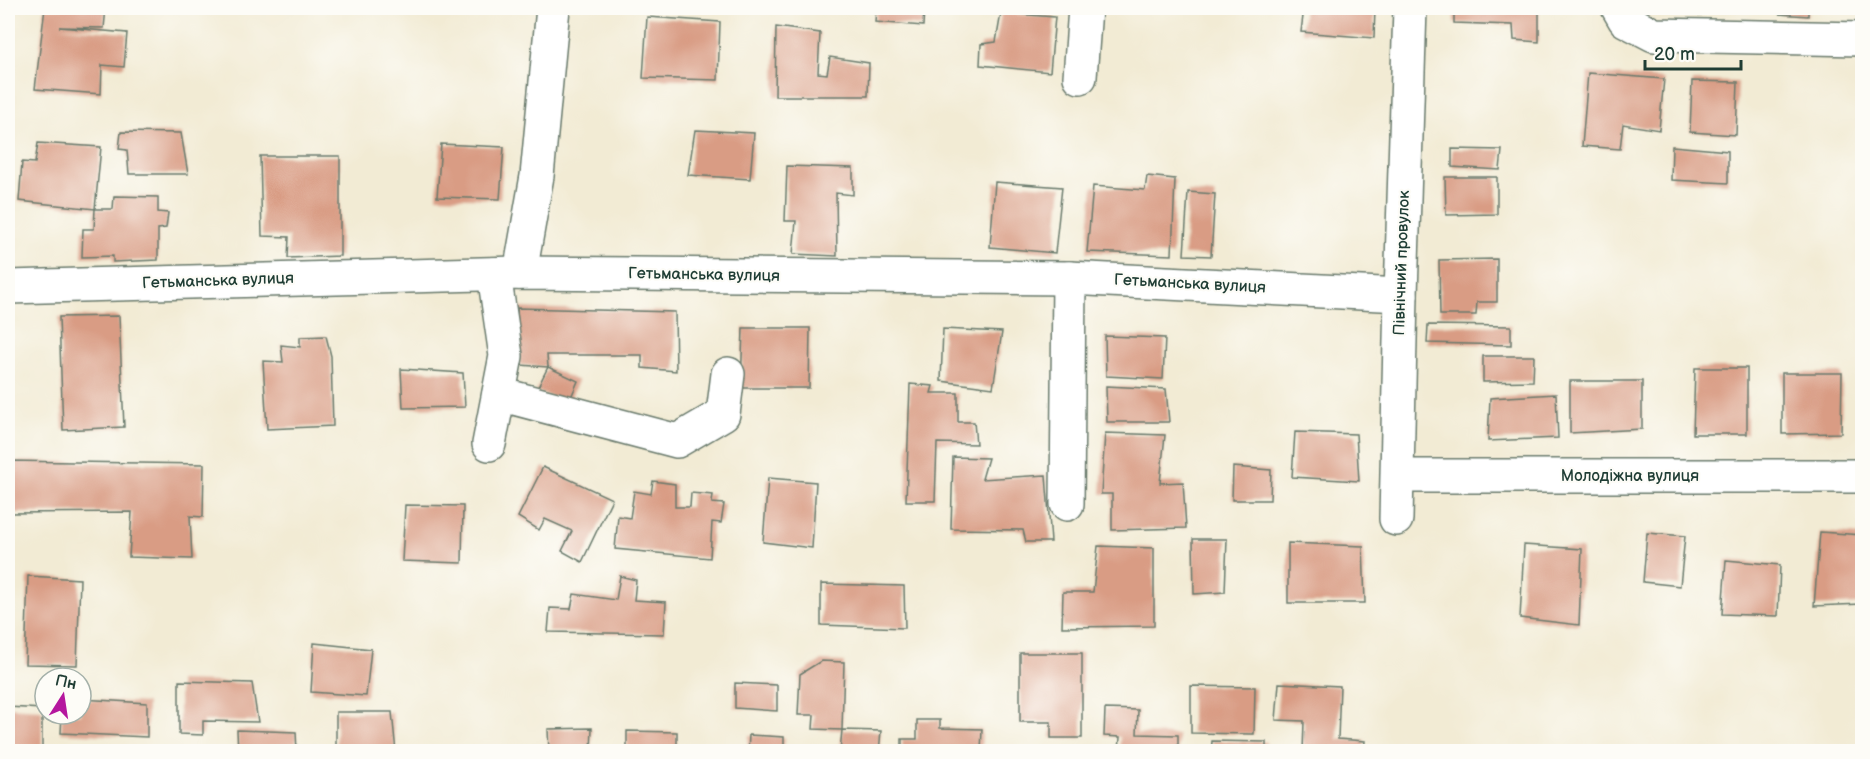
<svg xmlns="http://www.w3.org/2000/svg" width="1870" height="759" font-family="'Balsamiq Sans',sans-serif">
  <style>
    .building { fill: #d99c84 }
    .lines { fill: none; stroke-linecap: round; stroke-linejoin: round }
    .minor-casing { stroke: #697a6c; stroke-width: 36 }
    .minor { stroke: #fff; stroke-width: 33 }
    .labels { text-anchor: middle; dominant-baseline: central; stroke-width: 4.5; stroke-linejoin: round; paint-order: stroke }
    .street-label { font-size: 16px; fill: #1f3d34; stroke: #fdfcf7 }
  </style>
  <rect width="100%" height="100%" fill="#fdfcf7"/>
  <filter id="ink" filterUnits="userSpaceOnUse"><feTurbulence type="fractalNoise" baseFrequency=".0167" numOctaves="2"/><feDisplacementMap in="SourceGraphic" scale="12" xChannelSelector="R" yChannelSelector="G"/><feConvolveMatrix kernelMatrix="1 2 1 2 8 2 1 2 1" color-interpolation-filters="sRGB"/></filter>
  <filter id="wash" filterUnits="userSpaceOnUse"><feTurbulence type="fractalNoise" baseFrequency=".008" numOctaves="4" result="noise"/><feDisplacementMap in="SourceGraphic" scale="24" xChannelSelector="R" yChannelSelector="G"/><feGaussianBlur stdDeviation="1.35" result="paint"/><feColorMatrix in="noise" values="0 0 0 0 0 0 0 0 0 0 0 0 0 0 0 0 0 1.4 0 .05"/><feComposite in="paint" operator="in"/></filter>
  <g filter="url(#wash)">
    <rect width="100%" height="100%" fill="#f2ebd4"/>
    <g id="blocks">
      <g class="building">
        <path d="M45 8H106L104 28 59 27 127 33 124 67 102 65 101 94 35 89Z"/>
        <path d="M876 8H924L923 26 875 22Z"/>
        <path d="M1304 8H1375L1374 38 1301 32Z"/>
        <path d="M1454 8H1539V42L1514 40 1513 25 1454 23Z"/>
        <path d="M1779 8H1808V16L1779 14Z"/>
        <path d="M1001 13 1055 17 1050 72 980 65 981 44 996 42Z"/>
        <path d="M647 17 720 22 718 80 643 78Z"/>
        <path d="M776 27 820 33 818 73 827 74 830 57 869 63 868 96H775Z"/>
        <path d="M1588 73 1664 79 1659 130 1623 124 1620 149 1582 146Z"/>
        <path d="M1692 81 1738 82 1736 135 1690 132Z"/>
        <path d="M695 130 754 133 750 179 688 175Z"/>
        <path d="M121 132 181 133 188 174H129L127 150 119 149Z"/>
        <path d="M38 143 101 147 95 209 19 201 22 162 35 163Z"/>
        <path d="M441 144 504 147 500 199 437 197Z"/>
        <path d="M1672 146 1728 151V183L1671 180Z"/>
        <path d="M1452 149 1502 150 1500 170 1452 167Z"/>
        <path d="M260 156H340V256L288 258 289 237 262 236Z"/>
        <path d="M787 166 853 168V195L836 193 837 256 793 254 796 221H785Z"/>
        <path d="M1147 176 1175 179 1172 255 1087 252 1093 186 1145 190Z"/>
        <path d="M1445 177H1497V214L1446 215Z"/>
        <path d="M995 182 1062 187 1055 253 990 247Z"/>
        <path d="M1188 192 1215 194 1211 256 1184 255Z"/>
        <path d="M114 196 158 197V212L168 213 166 228 158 229V260L113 262V256L82 257 83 229H94L95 209H113Z"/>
        <path d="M1497 259V302H1477L1476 315H1440L1439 260Z"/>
        <path d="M517 308 675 312 676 371 642 368V355H547L548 367 520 365Z"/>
        <path d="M119 316 124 427 63 430 59 317Z"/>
        <path d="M1428 325 1511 326V345L1427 343Z"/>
        <path d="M743 328H810L809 388H741Z"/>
        <path d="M943 329 1002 332 993 388 941 381Z"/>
        <path d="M326 336 331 356 333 426 267 429 263 361 283 362 281 345 300 347V337Z"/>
        <path d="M1105 336 1165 338 1163 379 1106 376Z"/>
        <path d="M1483 356H1534L1533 381 1483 382Z"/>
        <path d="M548 367 578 381 568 404 536 391Z"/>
        <path d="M1695 368H1747V434H1693Z"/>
        <path d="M401 369 463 373 465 407 403 408Z"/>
        <path d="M1782 373H1842L1841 433 1782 434Z"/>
        <path d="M1570 381H1642V429L1570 433Z"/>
        <path d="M910 384 933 386 931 393H958V422H974L976 444 937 443 935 501H906Z"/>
        <path d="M1106 386 1166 389 1169 422H1107Z"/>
        <path d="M1556 394 1558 438 1488 441 1490 398Z"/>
        <path d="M1295 432 1356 434 1359 481 1292 477Z"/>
        <path d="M1105 433 1165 435 1160 483 1183 482 1186 528 1112 530V494H1101Z"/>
        <path d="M953 457 988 458 982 479 1046 475 1051 542H1026L1023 530 951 529Z"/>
        <path d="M8 461 204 464 203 517 190 516 192 559 129 557 132 512 8 513Z"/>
        <path d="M543 467 612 499 582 562 562 551 572 531 545 519 539 530 518 517Z"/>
        <path d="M1233 467 1271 470 1270 500H1232Z"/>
        <path d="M768 478 816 482 812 548 763 542Z"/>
        <path d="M653 481 675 484V507H690L691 493 713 495 712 503 724 504 721 523 712 522 710 558 615 549 618 516 630 518 634 491 651 494Z"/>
        <path d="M405 505 463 506 462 563 402 561Z"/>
        <path d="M1820 532 1862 535V604L1814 606Z"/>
        <path d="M1647 533 1685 536 1680 586 1643 582Z"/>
        <path d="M1193 539H1227L1225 592 1194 594Z"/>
        <path d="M1288 543 1363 546 1365 603H1288Z"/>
        <path d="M1524 545 1582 549 1579 625 1520 618Z"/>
        <path d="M1098 546 1154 548V626L1062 627 1063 592H1093Z"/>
        <path d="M1726 560 1780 565 1778 616 1722 614Z"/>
        <path d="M28 576 80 579 77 665 25 664Z"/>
        <path d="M620 576 636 580 634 600 666 602 664 634 548 632 550 608 571 609 574 594 616 600Z"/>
        <path d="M821 584 904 586 905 628 821 625Z"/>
        <path d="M314 643 371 649 366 696 311 692Z"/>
        <path d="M1020 653H1082V738H1051V722H1020Z"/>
        <path d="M821 661 844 662 842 730 813 729 814 715H798L800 674Z"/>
        <path d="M179 681 252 683 258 722 203 721V735L179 734Z"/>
        <path d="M735 683 777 685V711L735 708Z"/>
        <path d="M1279 683 1340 686 1338 739 1365 741 1364 752H1303L1304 721 1276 720Z"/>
        <path d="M1191 686 1255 687 1254 734 1191 733Z"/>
        <path d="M81 699 147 703V737L61 733 62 714H81Z"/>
        <path d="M8 707 42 709V752H8Z"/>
        <path d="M1105 709 1138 710 1137 734 1178 735V752H1119L1120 737 1104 736Z"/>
        <path d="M336 712H392L396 752H336Z"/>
        <path d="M917 720H940V728L982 729 981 752H902V739H917Z"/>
        <path d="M592 728 591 752H549L548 729Z"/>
        <path d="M237 730 296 732 297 752H238Z"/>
        <path d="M842 730 881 731 879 752H840Z"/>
        <path d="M627 731 677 732V752H627Z"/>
        <path d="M749 735 784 737V752H748Z"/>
        <path d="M1212 741 1266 742V752H1211Z"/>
      </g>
    </g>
  </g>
  <g filter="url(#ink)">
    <use href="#blocks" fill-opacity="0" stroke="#697a6c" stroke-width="1.5"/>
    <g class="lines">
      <g class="minor-casing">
        <g id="minor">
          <path d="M1618 8 1625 20 1654 35 1862 39"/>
          <path d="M1080 77 1085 8"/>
          <path d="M520 273 537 176 553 8"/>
          <path d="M8 287 520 273 1069 278 1401 295"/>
          <path d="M499 394 677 441 723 414 728 374"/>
          <path d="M489 444 506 356 494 274"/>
          <path d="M1398 476H1862"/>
          <path d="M1067 504 1069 278"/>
          <path d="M1396 519 1401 295 1410 8"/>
        </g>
      </g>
      <use href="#minor" class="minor"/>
    </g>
  </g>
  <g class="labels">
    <g class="street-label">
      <text transform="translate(1402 263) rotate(-88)">Північний провулок</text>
      <text transform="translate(704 275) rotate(1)">Гетьманська вулиця</text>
      <text transform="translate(218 281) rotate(-2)">Гетьманська вулиця</text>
      <text transform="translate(1190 284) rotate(3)">Гетьманська вулиця</text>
      <text x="1630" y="476">Молодіжна вулиця</text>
    </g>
  </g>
  <rect width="1870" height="759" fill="none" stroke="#fdfcf7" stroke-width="30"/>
  <g transform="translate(63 696) rotate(12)"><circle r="28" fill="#fdfcf7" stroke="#a4b0a9" stroke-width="1.5"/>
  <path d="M0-4.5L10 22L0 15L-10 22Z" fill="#b5179e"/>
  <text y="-9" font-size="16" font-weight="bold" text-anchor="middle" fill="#1f3d34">Пн</text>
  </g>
  <path d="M1645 60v9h96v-9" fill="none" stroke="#1f3d34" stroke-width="3"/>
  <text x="1654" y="60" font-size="18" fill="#1f3d34" stroke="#fdfcf7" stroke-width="4.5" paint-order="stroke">20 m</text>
</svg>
